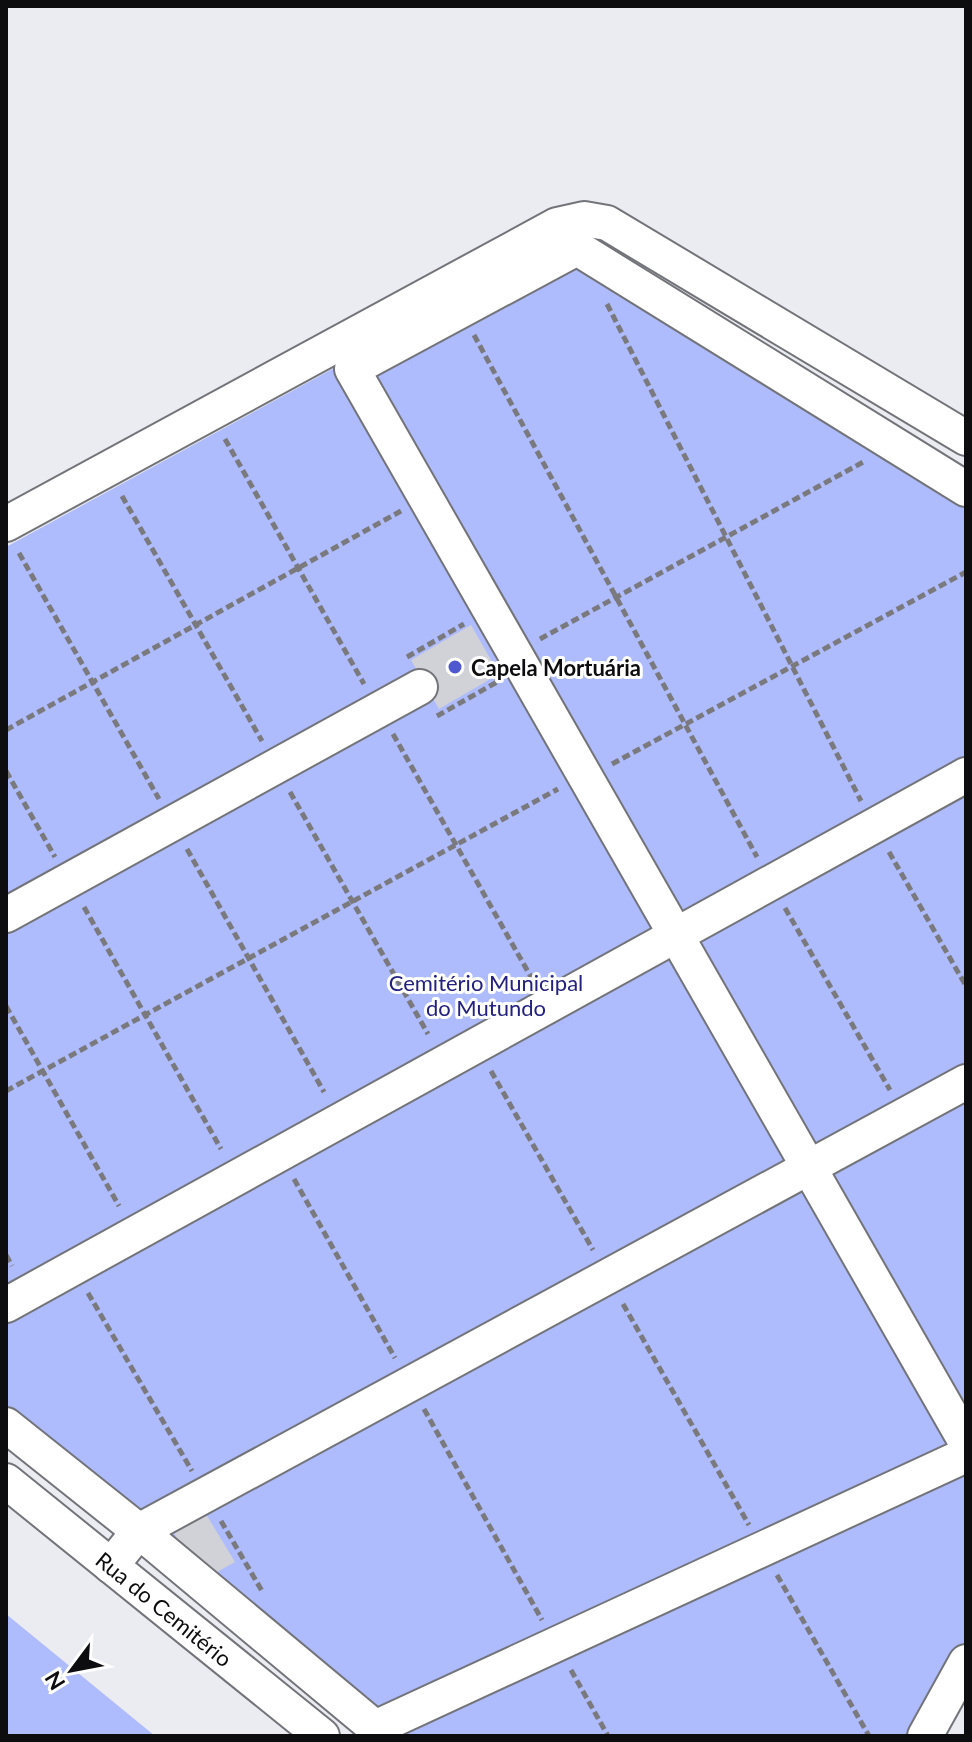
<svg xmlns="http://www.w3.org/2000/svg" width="972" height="1742" font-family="Lato,sans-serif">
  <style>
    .green { fill: #aebbfc }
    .building { fill: #d1d2d8 }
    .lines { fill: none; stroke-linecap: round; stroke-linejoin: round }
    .street-casing { stroke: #737479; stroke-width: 38 }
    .path { stroke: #7a7a7e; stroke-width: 5; stroke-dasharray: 8 4; stroke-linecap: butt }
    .street { stroke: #fff; stroke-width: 34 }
    .poi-dot { fill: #4f58ce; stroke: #fff; stroke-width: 3 }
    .labels { text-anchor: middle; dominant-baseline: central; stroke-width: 6; stroke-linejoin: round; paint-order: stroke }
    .poi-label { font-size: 22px; font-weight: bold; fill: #0d0d0f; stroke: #fff; text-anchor: start }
    .park-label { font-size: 22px; fill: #242180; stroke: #fff }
    .street-label { font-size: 22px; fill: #0d0d0f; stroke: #fff }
  </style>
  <rect width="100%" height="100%" fill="#ebecf1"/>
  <g class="green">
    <path d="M580 234 966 475V1693L942 1736H362L6 1443V547Z"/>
    <path d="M6 1614 155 1736H6Z"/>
  </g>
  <g class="building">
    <path d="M471 625 499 674 439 709 411 660Z"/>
    <path d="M206 1514 235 1562 201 1581 174 1533Z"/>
  </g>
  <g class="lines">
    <g class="street-casing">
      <g id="street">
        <path d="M966 489 577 248 352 369 966 1442"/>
        <path d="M6 524 557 225 584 219 607 223 966 438"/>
        <path d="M6 915 420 687"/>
        <path d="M6 1305 966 775"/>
        <path d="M6 1425 139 1531 385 1736"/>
        <path d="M6 1481 322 1736"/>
        <path d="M111 1566 139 1531 966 1082"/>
        <path d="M375 1728 966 1455"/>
        <path d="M925 1736 966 1662"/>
      </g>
    </g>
    <g class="path">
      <path d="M607 304 861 801"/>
      <path d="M474 335 757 857"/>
      <path d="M225 439 364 684"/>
      <path d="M122 496 262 741"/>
      <path d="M19 553 159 799"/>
      <path d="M540 639 865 461"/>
      <path d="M407 657 464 624"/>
      <path d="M437 716 497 682"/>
      <path d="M6 730 401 511"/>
      <path d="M393 734 531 977"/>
      <path d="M612 764 966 572"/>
      <path d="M6 771 55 857"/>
      <path d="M290 792 428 1034"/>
      <path d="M187 849 324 1092"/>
      <path d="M889 852 966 986"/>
      <path d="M84 907 221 1149"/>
      <path d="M785 908 890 1090"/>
      <path d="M6 1006 119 1206"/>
      <path d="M491 1071 593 1250"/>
      <path d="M6 1091 558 789"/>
      <path d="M294 1179 395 1358"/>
      <path d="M6 1255 12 1266"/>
      <path d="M88 1293 192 1471"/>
      <path d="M623 1304 749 1525"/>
      <path d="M424 1409 542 1620"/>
      <path d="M221 1521 262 1591"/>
      <path d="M777 1575 869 1736"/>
      <path d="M571 1670 608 1736"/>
    </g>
    <use href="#street" class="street"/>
  </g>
  <circle class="poi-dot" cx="455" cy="667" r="8"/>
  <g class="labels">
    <g class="poi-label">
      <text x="471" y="667">Capela Mortuária</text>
    </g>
    <g class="park-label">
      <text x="486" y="982">Cemitério Municipal<tspan x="486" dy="25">do Mutundo</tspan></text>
    </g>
    <g class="street-label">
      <text transform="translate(164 1609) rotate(39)">Rua do Cemitério</text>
    </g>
  </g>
  <rect width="972" height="1742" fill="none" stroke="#0d0d0f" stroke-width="16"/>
  <g transform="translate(72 1670) rotate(238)" stroke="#ffffff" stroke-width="6" paint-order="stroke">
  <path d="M0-6L14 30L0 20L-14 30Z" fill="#0d0d0f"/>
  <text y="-12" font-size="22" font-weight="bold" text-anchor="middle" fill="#0d0d0f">N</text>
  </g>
</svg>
